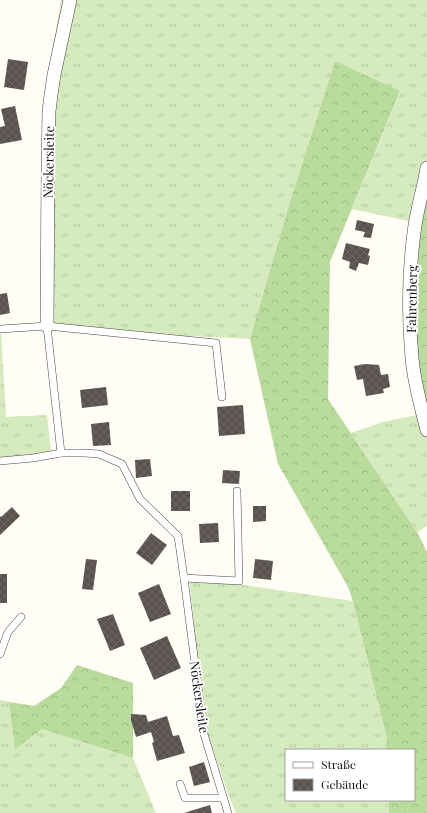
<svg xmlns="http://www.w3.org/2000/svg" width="427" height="813" font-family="'Playfair Display',serif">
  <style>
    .grass { fill: url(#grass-tufts) }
    .forest { fill: url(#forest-crowns) }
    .building { fill: url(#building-cross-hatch) }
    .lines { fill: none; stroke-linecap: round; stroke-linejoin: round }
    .service-casing { stroke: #444; stroke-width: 8 }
    .minor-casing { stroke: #444; stroke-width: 14 }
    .service { stroke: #fff; stroke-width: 7 }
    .minor { stroke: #fff; stroke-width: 13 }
    .labels { text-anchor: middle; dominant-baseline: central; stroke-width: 4; stroke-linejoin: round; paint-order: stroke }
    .street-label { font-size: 13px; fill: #111; stroke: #fff }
  </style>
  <defs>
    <pattern id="grass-tufts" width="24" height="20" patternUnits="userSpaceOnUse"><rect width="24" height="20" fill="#d5ebbd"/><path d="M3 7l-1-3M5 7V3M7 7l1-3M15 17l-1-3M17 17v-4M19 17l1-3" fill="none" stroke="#b6c8a1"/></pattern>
    <pattern id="forest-crowns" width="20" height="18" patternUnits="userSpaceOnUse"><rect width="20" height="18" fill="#b9dc9c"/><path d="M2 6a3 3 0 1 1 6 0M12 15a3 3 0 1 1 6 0" fill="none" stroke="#9ebc85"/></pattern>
    <pattern id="building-cross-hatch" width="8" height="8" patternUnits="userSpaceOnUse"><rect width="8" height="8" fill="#5a524d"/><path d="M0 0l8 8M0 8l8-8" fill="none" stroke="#6d6662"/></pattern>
  </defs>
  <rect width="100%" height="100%" fill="#fffdf5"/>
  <g class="grass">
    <path d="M61 0H427V160L413 222 352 209 400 92 335 61 289 205 250 339 51 329 50 64Z"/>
    <path d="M1 331 6 417 47 415 51 452 0 458V332Z"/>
    <path d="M421 414 427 435V526L417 532 351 433 383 422Z"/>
    <path d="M189 577 353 601 387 739V750H286V800H389V813H236L230 799 205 726Z"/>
    <path d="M0 700 34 706 9 702 42 729 133 758 156 813H0Z"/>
  </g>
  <g class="forest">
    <path d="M335 61 400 91 330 262 328 399 417 532 427 552V813H389V800H414V750H387V739L353 601 348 587 278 464 250 339 289 205Z"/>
    <path d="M427 174V422L419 394 412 287Z"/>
    <path d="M77 665 133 683V758L42 729 15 749 9 702 34 706 61 688Z"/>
  </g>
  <g class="building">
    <path d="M8 59 28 62 24 90 4 87Z"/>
    <path d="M15 106 22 140 0 144V127L5 126 1 109Z"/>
    <path d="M357 220 374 224 371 238 363 237 365 232 355 230Z"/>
    <path d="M346 243 370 249 368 255 370 256 368 265 359 263 356 271 349 268 350 262 342 259Z"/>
    <path d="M7 293 10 313 0 315V294Z"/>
    <path d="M365 364 379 365 381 375 388 374 390 387 383 389 384 393 366 396 363 379 357 380 354 366Z"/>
    <path d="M106 387 108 405 82 408 80 390Z"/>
    <path d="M243 405 245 434 219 436 217 407Z"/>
    <path d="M109 422 111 445 93 446 91 424Z"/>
    <path d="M150 459 152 476 136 478 135 460Z"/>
    <path d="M223 470 240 471 239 484 222 483Z"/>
    <rect x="171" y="491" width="19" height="20"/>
    <path d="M253 506H266V521L253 522Z"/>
    <path d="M12 507 20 516 0 535V516L1 517Z"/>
    <path d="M218 523 219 542 200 543 199 524Z"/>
    <path d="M151 533 167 545 152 565 136 553Z"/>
    <path d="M86 559 97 560 93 590 82 589Z"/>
    <path d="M255 559 273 561 271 580 253 578Z"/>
    <rect x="0" y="574" width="7" height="29"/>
    <path d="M159 584 171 614 150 622 138 593Z"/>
    <path d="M113 614 125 645 110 651 97 619Z"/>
    <path d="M167 636 181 668 154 680 140 648Z"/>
    <path d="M131 714 146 715 148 722 167 716 173 736 179 735 185 753 157 761 152 743 154 742 151 732 136 737 131 720Z"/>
    <path d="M204 762 210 782 194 786 189 767Z"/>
    <path d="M210 805 212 813H184Z"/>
  </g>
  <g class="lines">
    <g class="service-casing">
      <g id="service">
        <path d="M47 326 61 453H84L99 454 122 464 140 499 178 536 184 578 204 734 228 813"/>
        <path d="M0 329 47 326 216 343 222 397"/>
        <path d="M0 461 33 458 61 453"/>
        <path d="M184 578 239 581 237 491"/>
        <path d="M0 654 8 632 21 617"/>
        <path d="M180 784 185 798H223"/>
      </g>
    </g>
    <g class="minor-casing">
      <g id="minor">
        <path d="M427 168C424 187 418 206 415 225 409 267 408 316 412 358 414 383 421 406 427 430"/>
        <path d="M47 326 48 167 49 111 51 95 54 75 70 0"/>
      </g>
    </g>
    <use href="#service" class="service"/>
    <use href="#minor" class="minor"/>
  </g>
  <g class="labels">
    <g class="street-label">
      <text transform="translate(48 162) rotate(-89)">Nöckersleite</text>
      <text transform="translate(411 299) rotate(-89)">Fahrenberg</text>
      <text transform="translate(200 697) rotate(82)">Nöckersleite</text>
    </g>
  </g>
  <rect x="285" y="749" width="130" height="52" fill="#ffffff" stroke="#a0a0a0"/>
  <rect x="293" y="762" width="20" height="6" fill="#ffffff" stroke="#a0a0a0"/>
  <text x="321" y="769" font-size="12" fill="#111111">Straße</text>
  <rect x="293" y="779" width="20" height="12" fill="url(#building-cross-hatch)" stroke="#a0a0a0"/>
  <text x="321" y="789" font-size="12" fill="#111111">Gebäude</text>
</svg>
